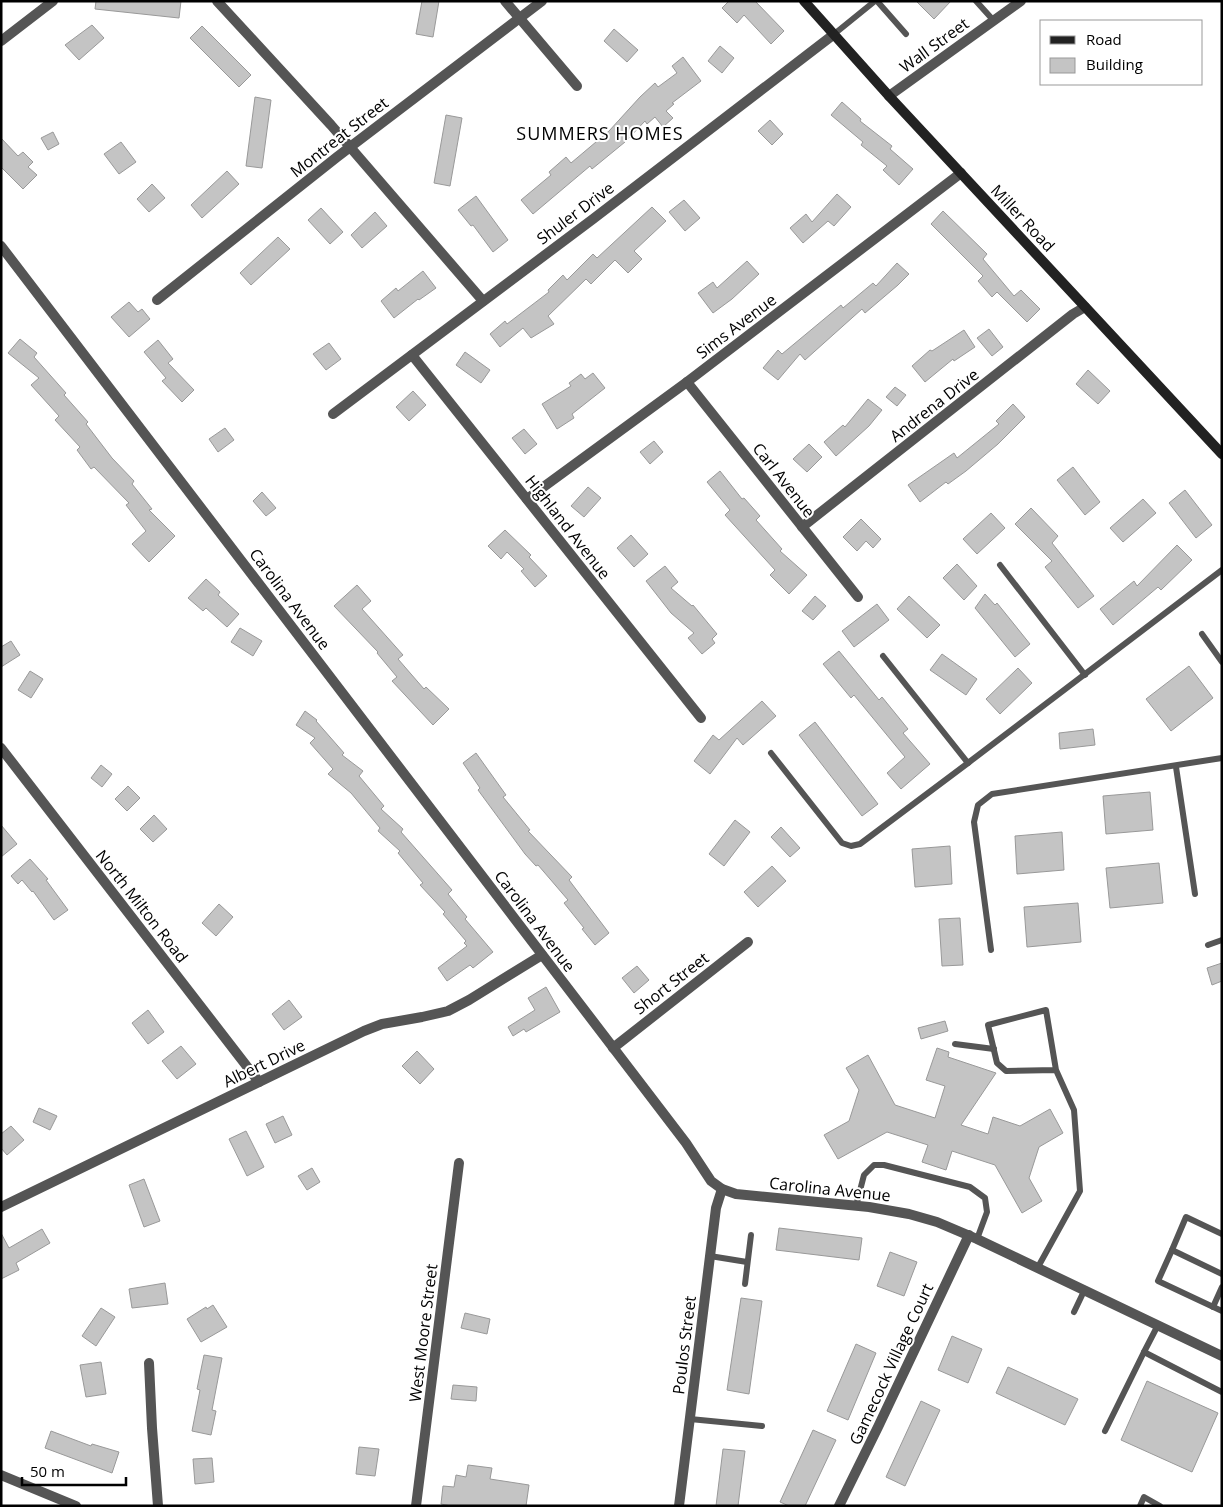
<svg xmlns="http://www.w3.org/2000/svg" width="1223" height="1507" font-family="'Open Sans',sans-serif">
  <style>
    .building { fill: #c4c4c4; stroke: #999 }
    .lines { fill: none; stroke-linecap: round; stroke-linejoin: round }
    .service { stroke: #555; stroke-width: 6 }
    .minor { stroke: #555; stroke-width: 10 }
    .secondary { stroke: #222; stroke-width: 10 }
    .labels { text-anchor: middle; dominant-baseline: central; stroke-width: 4; stroke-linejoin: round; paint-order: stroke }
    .street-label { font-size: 16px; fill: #000; stroke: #fff }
    .neighbourhood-label { font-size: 18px; letter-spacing: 1px; fill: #000; stroke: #fff }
  </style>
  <rect width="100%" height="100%" fill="#fff"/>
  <g class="building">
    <path d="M96 1H181L179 18 95 9Z"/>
    <path d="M422 1H439L433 37 416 34Z"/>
    <path d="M729 1H755L784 31 771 44 744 15 737 23 722 8Z"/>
    <path d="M916 1H951L934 19Z"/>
    <path d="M92 25 104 38 79 60 65 45Z"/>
    <path d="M202 26 251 75 239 87 190 38Z"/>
    <path d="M614 29 638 50 627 62 604 41Z"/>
    <path d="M720 46 734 58 722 73 708 61Z"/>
    <path d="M683 57 701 81 672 103 674 104 666 111 673 118 663 127 655 117 647 124 645 121 625 142 592 169 590 166 533 214 521 200 551 175 549 172 566 157 571 163 609 131 640 97 655 83 658 87 677 73 672 66Z"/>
    <path d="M255 97 271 100 262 168 246 166Z"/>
    <path d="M842 102 861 119 860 121 892 146 890 149 913 169 899 185 883 170 887 166 861 145 863 142 831 115Z"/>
    <path d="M446 115 462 118 450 186 434 183Z"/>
    <path d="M770 120 783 134 772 145 758 131Z"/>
    <path d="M53 132 59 144 48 150 41 138Z"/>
    <path d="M1 138 18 156 23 152 33 162 28 167 37 175 23 189 1 167Z"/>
    <path d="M121 142 136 162 119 174 104 154Z"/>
    <path d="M227 171 239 184 202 218 191 205Z"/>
    <path d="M152 184 165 198 149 212 137 199Z"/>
    <path d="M837 194 851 207 834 226 828 221 803 243 790 228 806 214 812 222Z"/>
    <path d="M476 196 508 240 493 252 473 225 471 226 458 210Z"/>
    <path d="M684 200 700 218 685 231 669 212Z"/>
    <path d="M652 207 666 221 634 251 642 259 628 273 615 260 591 284 586 279 548 316 554 324 531 338 523 328 500 347 490 334 505 321 507 324 549 292 548 290 563 275 567 280 593 254 597 258Z"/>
    <path d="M321 208 343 232 330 244 308 220Z"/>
    <path d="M943 211 987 254 983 259 1014 296 1021 290 1040 309 1027 322 997 292 992 297 978 281 983 276 931 224Z"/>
    <path d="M375 212 387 226 362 248 351 235Z"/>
    <path d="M278 237 290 249 251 285 240 273Z"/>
    <path d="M747 261 759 274 732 299 713 313 698 293 713 282 717 288Z"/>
    <path d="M897 263 909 274 898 285 865 313 862 309 805 360 800 354 778 380 763 368 778 350 782 354 841 305 843 308 873 283 876 286Z"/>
    <path d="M423 271 436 288 419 300 418 299 394 318 381 301 396 288 398 291Z"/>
    <path d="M129 302 138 312 142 309 150 319 129 337 111 317Z"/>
    <path d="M989 329 1003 347 992 356 977 338Z"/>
    <path d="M964 330 975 347 954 361 953 359 925 382 912 366 930 350 932 351Z"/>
    <path d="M20 339 37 353 34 357 66 393 64 395 88 422 86 424 112 458 134 481 132 484 152 509 149 510 175 536 149 562 132 544 146 531 126 505 129 503 94 467 91 469 77 450 80 447 55 420 59 416 31 385 39 378 8 353Z"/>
    <path d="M158 340 173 359 168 363 194 390 182 402 162 381 166 378 144 352Z"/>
    <path d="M329 343 341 359 326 370 313 354Z"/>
    <path d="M465 352 490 370 481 383 456 365Z"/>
    <path d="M1088 370 1110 391 1098 404 1076 384Z"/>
    <path d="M593 373 605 388 572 414 574 418 557 429 542 404 571 386 569 383 581 374 585 379Z"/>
    <path d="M895 387 906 395 897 406 886 397Z"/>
    <path d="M413 391 426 405 409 421 396 407Z"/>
    <path d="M868 399 882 410 869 426 836 456 824 442 843 425 845 427Z"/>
    <path d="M1013 404 1025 417 998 444 966 471 948 484 946 482 920 502 908 485 954 453 957 458 999 424 996 421Z"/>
    <path d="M225 428 234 440 218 452 209 439Z"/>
    <path d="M524 429 537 444 525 454 512 438Z"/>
    <path d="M654 441 663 452 650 464 640 452Z"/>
    <path d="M809 444 822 457 807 472 793 459Z"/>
    <path d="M1073 467 1100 502 1085 515 1057 480Z"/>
    <path d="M720 471 742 499 744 498 760 516 756 520 782 549 780 551 807 575 789 594 770 575 775 570 725 515 730 510 707 482Z"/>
    <path d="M588 487 601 498 584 517 571 506Z"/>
    <path d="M1185 490 1212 525 1196 538 1169 503Z"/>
    <path d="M262 492 276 508 266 516 253 501Z"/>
    <path d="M1143 499 1156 513 1123 542 1110 528Z"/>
    <path d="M1031 508 1058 536 1052 543 1094 596 1078 608 1045 567 1052 561 1015 524Z"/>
    <path d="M991 513 1005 528 977 554 963 539Z"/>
    <path d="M861 519 881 539 873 548 866 541 857 551 843 537Z"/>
    <path d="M505 530 531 555 529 557 547 576 535 587 521 571 524 569 507 552 501 559 488 546Z"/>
    <path d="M631 535 648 554 634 567 617 548Z"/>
    <path d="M1177 545 1192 560 1161 590 1158 587 1113 625 1100 609 1134 581 1137 586Z"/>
    <path d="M957 564 977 586 964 600 943 578Z"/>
    <path d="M665 566 678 582 671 588 692 606 693 605 717 634 712 639 715 643 702 654 688 638 694 633 671 613 646 581Z"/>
    <path d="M206 579 220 592 218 595 239 614 227 627 206 608 203 611 188 598Z"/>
    <path d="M357 585 371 601 362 609 403 655 398 659 424 689 426 687 449 709 433 725 392 681 397 677 377 653 378 652 334 606Z"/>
    <path d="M985 594 995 605 997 603 1030 644 1015 657 975 608Z"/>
    <path d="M815 596 826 606 813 620 802 611Z"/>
    <path d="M909 596 940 625 927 638 897 609Z"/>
    <path d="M877 604 889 620 854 647 842 631Z"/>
    <path d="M240 628 262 641 253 656 231 642Z"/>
    <path d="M11 641 20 655 1 667V647Z"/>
    <path d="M839 651 879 700 882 697 908 729 903 733 930 764 901 789 887 773 905 757 854 695 851 698 823 664Z"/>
    <path d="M942 654 977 679 966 695 930 670Z"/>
    <path d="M1189 666 1213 698 1171 731 1146 699Z"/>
    <path d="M1018 668 1032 683 1000 714 986 699Z"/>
    <path d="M30 671 43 679 31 698 18 690Z"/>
    <path d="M762 701 776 716 743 745 737 738 710 774 694 761 713 735 719 740Z"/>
    <path d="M305 711 317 720 316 721 344 753 342 755 363 771 359 776 384 806 381 809 403 829 401 832 452 890 448 894 467 917 465 919 493 952 473 968 470 965 447 981 438 968 467 946 464 943 466 941 443 914 445 912 420 885 423 883 398 853 400 851 378 831 380 828 351 793 328 774 333 769 310 743 315 738 296 725Z"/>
    <path d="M815 722 878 804 862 816 799 735Z"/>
    <path d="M1093 729 1095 745 1060 749 1059 733Z"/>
    <path d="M476 753 506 795 503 797 530 830 528 831 572 877 569 880 609 933 595 945 582 929 584 928 564 903 568 900 538 865 536 866 525 854 478 790 480 788 463 763Z"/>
    <path d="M101 765 112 774 102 787 91 778Z"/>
    <path d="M128 786 140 798 127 811 115 799Z"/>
    <path d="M1150 792 1153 830 1106 834 1103 796Z"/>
    <path d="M154 815 167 829 153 842 140 829Z"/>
    <path d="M735 820 750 832 724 866 709 854Z"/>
    <path d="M1 825 17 844 1 857Z"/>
    <path d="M781 827 800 848 790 857 771 837Z"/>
    <path d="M1062 832 1064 870 1017 874 1015 836Z"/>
    <path d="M950 846 952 884 915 887 912 849Z"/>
    <path d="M30 859 48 879 46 880 68 910 54 920 33 891 32 892 22 880 18 884 11 876Z"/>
    <path d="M1159 863 1163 903 1110 908 1106 868Z"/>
    <path d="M772 866 786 881 758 907 744 892Z"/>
    <path d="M1078 903 1081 942 1027 947 1024 907Z"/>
    <path d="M219 904 233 917 216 936 202 923Z"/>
    <path d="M960 918 963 965 942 966 939 919Z"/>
    <path d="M1222 963V981L1212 985 1207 968Z"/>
    <path d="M637 966 649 980 634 993 622 978Z"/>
    <path d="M546 987 560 1012 526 1032 524 1029 513 1036 508 1027 535 1010 528 998Z"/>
    <path d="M289 1000 302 1017 284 1030 272 1014Z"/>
    <path d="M148 1010 164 1032 148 1044 132 1023Z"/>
    <path d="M945 1021 948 1031 921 1039 918 1028Z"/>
    <path d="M181 1046 196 1064 177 1079 162 1061Z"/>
    <path d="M937 1048 949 1052 948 1057 996 1073 961 1125 988 1134 993 1117 1020 1126 1050 1109 1063 1133 1039 1147 1029 1178 1042 1201 1022 1213 995 1165 952 1151 946 1170 922 1162 928 1145 887 1132 838 1159 824 1135 849 1121 859 1090 846 1068 868 1055 895 1105 935 1118 945 1086 926 1080Z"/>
    <path d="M417 1051 434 1069 420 1084 402 1066Z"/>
    <path d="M39 1108 57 1116 50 1130 33 1122Z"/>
    <path d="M283 1116 292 1135 275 1143 266 1124Z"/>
    <path d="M11 1126 24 1140 7 1155 1 1148V1134Z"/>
    <path d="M246 1131 264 1167 247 1176 229 1139Z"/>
    <path d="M312 1168 320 1182 307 1190 298 1176Z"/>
    <path d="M144 1179 160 1221 144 1227 129 1185Z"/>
    <path d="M779 1228 862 1238 859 1260 776 1250Z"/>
    <path d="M42 1229 50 1243 16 1263 19 1270 1 1279V1233L9 1248Z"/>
    <path d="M890 1252 917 1262 904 1296 877 1286Z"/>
    <path d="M165 1283 168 1304 132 1308 129 1289Z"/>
    <path d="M741 1298 762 1301 749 1394 727 1390Z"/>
    <path d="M213 1305 227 1327 201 1342 187 1319 206 1307 207 1309Z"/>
    <path d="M101 1308 115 1317 96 1346 82 1336Z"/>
    <path d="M465 1313 490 1319 487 1334 461 1328Z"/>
    <path d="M952 1336 982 1349 968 1383 938 1370Z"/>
    <path d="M856 1344 876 1353 848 1420 827 1411Z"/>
    <path d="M204 1355 222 1358 212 1410 216 1411 211 1435 192 1431 200 1390 197 1389Z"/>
    <path d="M101 1362 106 1394 86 1397 80 1365Z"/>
    <path d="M1008 1367 1078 1399 1065 1425 996 1393Z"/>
    <path d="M1147 1381 1218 1413 1192 1472 1121 1440Z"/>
    <path d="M453 1385 477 1387 476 1401 451 1399Z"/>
    <path d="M921 1401 940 1410 905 1486 886 1477Z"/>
    <path d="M813 1430 836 1440 805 1506H789L780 1502Z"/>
    <path d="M51 1431 91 1446 92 1444 119 1452 112 1473 45 1448Z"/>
    <path d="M359 1447 379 1449 375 1476 356 1474Z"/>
    <path d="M723 1449 745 1451 738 1506H716Z"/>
    <path d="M212 1458 214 1482 195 1484 193 1459Z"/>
    <path d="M468 1465 492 1468 490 1479 529 1485 526 1506H451L441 1504 443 1486 454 1487 456 1475 466 1477Z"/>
  </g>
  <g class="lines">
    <g class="service">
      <path d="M877 1 906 34"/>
      <path d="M976 1 994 21"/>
      <path d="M833 35 875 1"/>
      <path d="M1000 565 1085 675"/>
      <path d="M1202 634 1222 662"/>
      <path d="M883 656 968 763 1222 570"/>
      <path d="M771 753 842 843 851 846 860 844 968 763"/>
      <path d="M1176 767 1195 894"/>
      <path d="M1208 945 1222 940"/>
      <path d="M991 950 974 822 978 805 992 794 1222 758"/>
      <path d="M955 1044 994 1049"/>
      <path d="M856 1206 864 1175 874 1165H884L970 1187 985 1198 987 1212 977 1239"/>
      <path d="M1222 1234 1186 1217 1172 1250 1222 1274"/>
      <path d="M1172 1250 1158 1281 1222 1311"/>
      <path d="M710 1256 747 1262"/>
      <path d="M1038 1267 1080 1191 1074 1110 1056 1070 1046 1010 988 1025 997 1063 1006 1071 1056 1070"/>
      <path d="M745 1284 751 1235"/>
      <path d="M1213 1307 1222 1287"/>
      <path d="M1074 1312 1085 1289"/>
      <path d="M1158 1325 1144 1352 1222 1392"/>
      <path d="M690 1419 762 1426"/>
      <path d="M1105 1431 1144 1352"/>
      <path d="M1140 1506 1144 1497 1160 1506"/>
    </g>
    <g class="minor">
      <path d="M217 1 331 125 483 301"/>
      <path d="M505 1 577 86"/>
      <path d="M1 41 53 1"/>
      <path d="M889 96 1021 1"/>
      <path d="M1 246 686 1143 711 1181 722 1189 736 1194 869 1207 909 1214 937 1222 977 1239 1222 1356"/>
      <path d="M157 300 337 157 542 1"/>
      <path d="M412 355 701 718"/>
      <path d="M687 382 858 597"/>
      <path d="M333 414 593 219 833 35"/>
      <path d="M527 499 687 382 961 173"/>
      <path d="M802 527 1073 314 1085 307"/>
      <path d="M1 748 259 1082"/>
      <path d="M613 1048 748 942"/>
      <path d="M1 1207 364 1031 382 1024 422 1017 448 1011 469 1000 542 955"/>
      <path d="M149 1363 152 1428 158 1506"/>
      <path d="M1 1475 76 1506"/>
      <path d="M416 1506 459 1163"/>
      <path d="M679 1506 716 1208 722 1189"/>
      <path d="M839 1506 878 1427 969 1235"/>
    </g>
    <path class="secondary" d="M804 1 889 96 1222 454"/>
  </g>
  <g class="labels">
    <g class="street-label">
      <text transform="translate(934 45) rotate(-36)">Wall Street</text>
      <text transform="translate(339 137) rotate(-38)">Montreat Street</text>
      <text transform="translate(575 213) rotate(-37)">Shuler Drive</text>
      <text transform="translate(1023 218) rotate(47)">Miller Road</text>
      <text transform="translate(736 326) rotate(-37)">Sims Avenue</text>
      <text transform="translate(934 405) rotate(-38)">Andrena Drive</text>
      <text transform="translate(784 480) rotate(52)">Carl Avenue</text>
      <text transform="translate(568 527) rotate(52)">Highland Avenue</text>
      <text transform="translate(290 599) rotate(53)">Carolina Avenue</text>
      <text transform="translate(142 906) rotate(52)">North Milton Road</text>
      <text transform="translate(535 921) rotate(53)">Carolina Avenue</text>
      <text transform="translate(671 983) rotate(-38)">Short Street</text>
      <text transform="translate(264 1063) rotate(-26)">Albert Drive</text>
      <text transform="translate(830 1189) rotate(6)">Carolina Avenue</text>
      <text transform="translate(423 1333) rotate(-83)">West Moore Street</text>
      <text transform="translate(684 1345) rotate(-83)">Poulos Street</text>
      <text transform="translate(891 1364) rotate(-65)">Gamecock Village Court</text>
    </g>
    <g class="neighbourhood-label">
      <text x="600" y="133">SUMMERS HOMES</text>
    </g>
  </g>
  <rect width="1223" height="1507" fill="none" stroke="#000000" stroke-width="5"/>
  <rect x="1040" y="20" width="162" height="65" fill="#ffffff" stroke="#999999"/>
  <rect x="1050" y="36" width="25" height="8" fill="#222222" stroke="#999999"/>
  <text x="1086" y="45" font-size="15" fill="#000000">Road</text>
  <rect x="1050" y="58" width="25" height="15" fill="#c4c4c4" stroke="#999999"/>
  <text x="1086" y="70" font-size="15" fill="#000000">Building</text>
  <path d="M22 1477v8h104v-8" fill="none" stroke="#000000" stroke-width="2.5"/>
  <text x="30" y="1477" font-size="15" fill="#000000" stroke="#ffffff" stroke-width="4" paint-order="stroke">50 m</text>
</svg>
